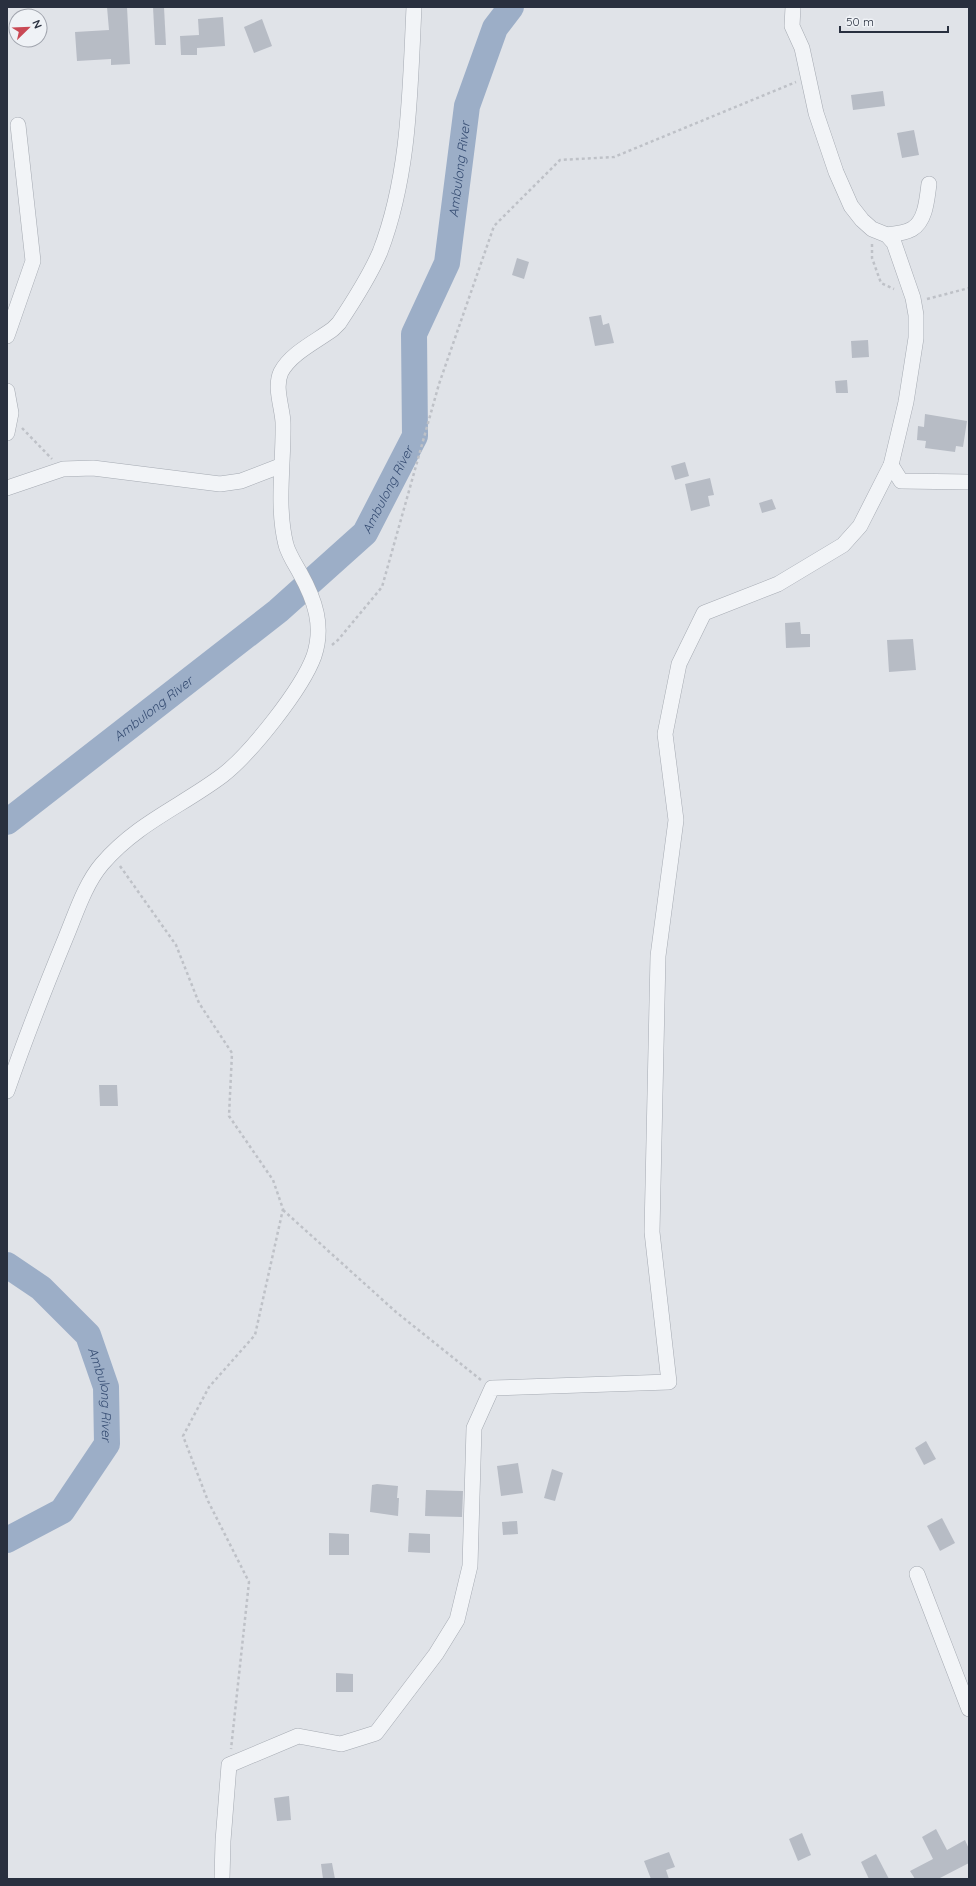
<svg xmlns="http://www.w3.org/2000/svg" width="976" height="1886" font-family="Quicksand,sans-serif">
  <style>
    .lines { fill: none; stroke-linecap: round; stroke-linejoin: round }
    .river { stroke: #9caec7; stroke-width: 26 }
    .building { fill: #b7bcc5 }
    .minor-casing { stroke: #a5aab2; stroke-width: 16 }
    .path { stroke: #bec1c7; stroke-width: 2.5; stroke-dasharray: 3 3; stroke-linecap: butt }
    .minor { stroke: #f2f4f7; stroke-width: 15 }
    .labels { text-anchor: middle; dominant-baseline: central; stroke-width: 3; stroke-linejoin: round; paint-order: stroke }
    .water-label { font-size: 13px; font-style: italic; fill: #354c72; stroke: #eff2f6 }
  </style>
  <rect width="100%" height="100%" fill="#e0e3e8"/>
  <g class="lines">
    <g class="river">
      <path id="s1" d="M7 822 278 611 365 533 415 436 414 334 447 263 467 106 495 28 511 7"/>
      <path id="s2" d="M7 1265 41 1288 88 1335 106 1387 107 1444 62 1511 7 1540"/>
    </g>
  </g>
  <g class="building">
    <path d="M107 7H127L130 64 111 65V59L77 61 75 32 109 30Z"/>
    <path d="M153 7H164L166 45H155Z"/>
    <path d="M223 17 225 46 197 48V55H181L180 36 199 35 198 19Z"/>
    <path d="M262 19 272 46 254 53 244 27Z"/>
    <path d="M883 91 885 106 853 110 851 95Z"/>
    <path d="M914 130 919 155 902 158 897 133Z"/>
    <path d="M517 258 529 262 524 279 512 275Z"/>
    <path d="M601 315 603 325 609 323 614 343 595 346 589 317Z"/>
    <path d="M868 340 869 357 852 358 851 341Z"/>
    <path d="M847 380 848 393H836L835 381Z"/>
    <path d="M925 414 967 421 963 447 956 446 955 452 925 448 926 441 917 440 918 426 924 427Z"/>
    <path d="M685 462 689 476 675 480 671 466Z"/>
    <path d="M710 478 714 495 708 496 710 506 691 511 685 484Z"/>
    <path d="M772 499 776 509 762 513 759 503Z"/>
    <path d="M800 622 801 634H810V647L786 648 785 623Z"/>
    <path d="M913 639 916 670 889 672 887 640Z"/>
    <path d="M99 1085H117L118 1106H100Z"/>
    <path d="M926 1441 936 1459 924 1465 915 1448Z"/>
    <path d="M518 1463 523 1493 501 1496 497 1466Z"/>
    <path d="M552 1469 563 1473 555 1501 544 1498Z"/>
    <path d="M377 1484 398 1486 397 1498H399L398 1516 370 1512 372 1485Z"/>
    <path d="M426 1490 463 1491 462 1517 425 1516Z"/>
    <path d="M942 1518 955 1543 940 1551 927 1526Z"/>
    <path d="M517 1521 518 1534 503 1535 502 1522Z"/>
    <path d="M329 1533 349 1534V1555H329Z"/>
    <path d="M409 1533 430 1534V1553L408 1552Z"/>
    <path d="M336 1673 353 1674V1692H336Z"/>
    <path d="M289 1796 291 1820 277 1821 274 1798Z"/>
    <path d="M936 1829 947 1850 965 1840 969 1849V1863L938 1879H915L910 1871 933 1859 922 1837Z"/>
    <path d="M802 1833 811 1855 798 1861 789 1839Z"/>
    <path d="M669 1852 675 1867 666 1870 669 1879H651L644 1861Z"/>
    <path d="M876 1854 889 1879H869L861 1862Z"/>
    <path d="M332 1863 335 1879H323L321 1864Z"/>
  </g>
  <g class="lines">
    <g class="minor-casing">
      <g id="minor">
        <path d="M887 235C895 234 905 233 912 229 926 221 927 198 929 184"/>
        <path d="M7 336 33 261 18 125"/>
        <path d="M7 391 11 413 7 433"/>
        <path d="M891 465 901 481 969 482"/>
        <path d="M7 488 63 469 93 468 220 484 241 481 280 466"/>
        <path d="M7 1091C25 1039 45 988 66 937 76 913 85 884 102 864 137 823 182 806 223 775 251 753 302 689 314 656 324 626 315 600 300 573 295 564 289 555 286 545 276 505 284 462 283 422 282 406 274 387 281 372 291 353 317 341 333 329L339 323C353 302 370 275 380 252 410 174 410 89 414 7"/>
        <path d="M917 1574 969 1709"/>
        <path d="M222 1879 223 1841 229 1765 298 1736 341 1744 376 1733 436 1654 457 1620 470 1566 474 1428 492 1388 669 1382 652 1232 658 956 676 820 665 734 679 664 704 613 778 584 843 545 860 526 891 465 906 402 916 338V315L913 298 894 243 887 235 872 229 862 220 851 206 836 172 816 113 802 48 792 26 793 7"/>
      </g>
    </g>
    <g class="path">
      <path d="M872 244V258L881 283 894 289"/>
      <path d="M927 299 969 288"/>
      <path d="M22 428 52 459"/>
      <path d="M332 645 338 640 382 587 439 384 494 226 560 160 614 157 796 82"/>
      <path d="M120 866 176 945 199 1003 232 1053 229 1116 273 1180 283 1209 255 1335 209 1387 183 1436 208 1501 249 1582 231 1749"/>
      <path d="M283 1210 396 1312 481 1380"/>
    </g>
    <use href="#minor" class="minor"/>
  </g>
  <g class="labels">
    <g class="water-label">
      <text stroke="none"><textPath href="#s1" startOffset="844">Ambulong River</textPath></text>
      <text stroke="none"><textPath href="#s1" startOffset="509">Ambulong River</textPath></text>
      <text stroke="none"><textPath href="#s1" startOffset="185">Ambulong River</textPath></text>
      <text stroke="none"><textPath href="#s2" startOffset="169">Ambulong River</textPath></text>
    </g>
  </g>
  <rect width="976" height="1886" fill="none" stroke="#29303f" stroke-width="16"/>
  <g transform="translate(28 28) rotate(67)"><circle r="19" fill="#eff2f6" stroke="#a0a4ad"/>
  <path d="M0-3L7 15L0 10L-7 15Z" fill="#c94955"/>
  <text y="-6" font-size="11" font-weight="bold" text-anchor="middle" fill="#29303f">N</text>
  </g>
  <path d="M840 26v6h108v-6" fill="none" stroke="#29303f" stroke-width="2"/>
  <text x="846" y="26" font-size="12" fill="#29303f" stroke="#eff2f6" stroke-width="3" paint-order="stroke">50 m</text>
</svg>
